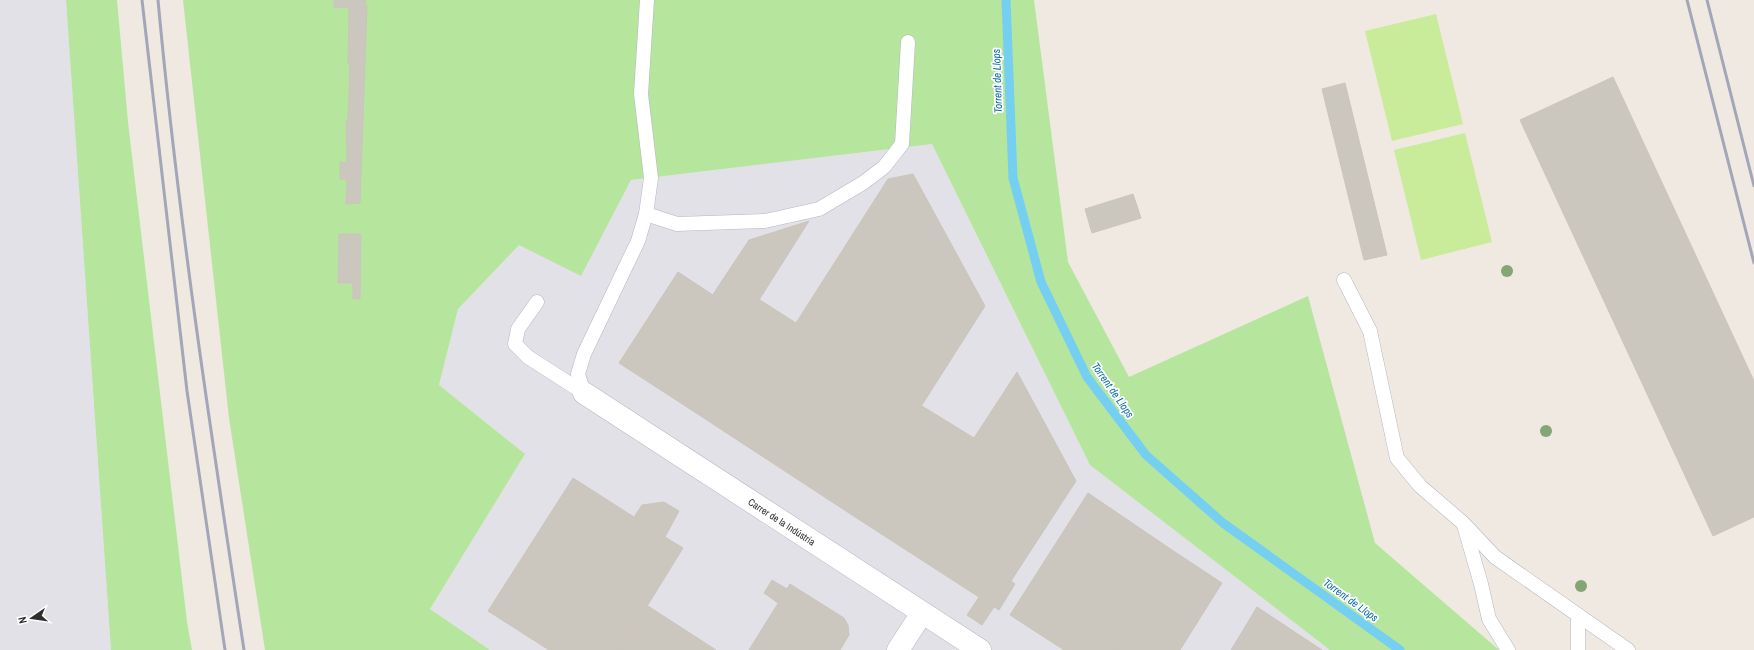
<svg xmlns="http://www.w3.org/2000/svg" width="1754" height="650" font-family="'Archivo Narrow',sans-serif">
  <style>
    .industrial { fill: #e3e1e8 }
    .green { fill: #b6e59e }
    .pitch { fill: #c9ec9a }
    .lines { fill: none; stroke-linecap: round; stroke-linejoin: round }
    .stream { stroke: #75cff0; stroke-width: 9 }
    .building { fill: #cbc7bf; stroke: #cbc5ba }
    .service-casing { stroke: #b4b7c1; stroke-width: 15 }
    .minor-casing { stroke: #b4b7c1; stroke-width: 23 }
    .service { stroke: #fff; stroke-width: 14 }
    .minor { stroke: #fff; stroke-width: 22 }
    .rail { stroke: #a3a6b8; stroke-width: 3 }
    .tree { fill: #84a574 }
    .labels { text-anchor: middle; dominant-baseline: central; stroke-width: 3.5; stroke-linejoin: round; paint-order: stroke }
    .street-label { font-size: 10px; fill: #2e2e2e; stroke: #fff }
    .water-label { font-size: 11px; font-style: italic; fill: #0d6fa3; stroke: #fff }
  </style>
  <rect width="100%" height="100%" fill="#efe9e1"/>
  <g class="industrial">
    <path d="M0 0H66L111 650H0Z"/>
    <path d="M932 144 1090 465 1330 650H490L430 609 525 454 439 385 458 309 519 245 581 275 631 180Z"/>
  </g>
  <g class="green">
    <path d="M66 0H117L128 122 187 622 192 650H111Z"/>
    <path d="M183 0H1034L1068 262 1129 377 1308 296 1375 543 1499 650H1330L1090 465 932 144 631 180 581 276 519 245 458 309 439 385 525 454 430 609 490 650H265L229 418Z"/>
  </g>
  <g class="pitch">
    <path d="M1436 14 1463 124 1392 141 1365 31Z"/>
    <path d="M1465 133 1492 242 1421 260 1394 150Z"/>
  </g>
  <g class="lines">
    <path class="stream" d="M1006 0 1013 178 1041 282 1087 377 1146 455 1223 523 1400 650"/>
  </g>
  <g class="building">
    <path d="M334 0H366L365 5H367L360 203 346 204 347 179H340V162L347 163 346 123 348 117 350 66 348 63 349 8 334 7Z"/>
    <path d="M1613 77 1754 381V517L1713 536 1520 120Z"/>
    <path d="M1345 83 1387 255 1364 260 1322 89Z"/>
    <path d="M913 174 985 306 852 515 690 409 760 300 796 323 888 179Z"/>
    <path d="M1133 194 1141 218 1092 233 1085 209Z"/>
    <path d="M809 221 690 409 653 385 749 240Z"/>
    <path d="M339 234H361L360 299H353V283H338Z"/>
    <path d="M678 272 713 295 653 385 619 363Z"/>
    <path d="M1017 372 1076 481 1011 581 1015 584 999 610 852 515 922 406 974 438Z"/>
    <path d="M573 478 634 517 642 505 664 502 679 511 665 537 683 548 620 650H549L488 611Z"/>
    <path d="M1088 493 1175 552 1114 650H1064L1010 615Z"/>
    <path d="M1175 552 1222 583 1180 650H1114Z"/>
    <path d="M772 580 787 589 778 603 764 593Z"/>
    <path d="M790 584 844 618 848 625 849 635 840 650H749Z"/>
    <path d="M979 597 994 607 982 625 967 615Z"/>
    <path d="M648 606 716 650H620Z"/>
    <path d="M1257 607 1322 650H1231Z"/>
  </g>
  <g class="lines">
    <g class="service-casing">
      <g id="service">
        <path d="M646 214 677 224 765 221 819 209 863 183 884 167 902 144 908 42"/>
        <path d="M1344 280 1370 331 1397 458 1420 486 1463 523 1495 557 1628 650"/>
        <path d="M537 302 518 329 515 344 528 357 584 393"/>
        <path d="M584 393 578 374 584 354 638 241 646 214 651 178 641 94 647 0"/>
        <path d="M1464 525 1481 584 1489 619 1508 650"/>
        <path d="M1578 615V650"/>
      </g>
    </g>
    <g class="minor-casing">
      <g id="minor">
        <path id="s1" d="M584 393 980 650"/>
        <path d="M898 650 922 613"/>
      </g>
    </g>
    <use href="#service" class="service"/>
    <use href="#minor" class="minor"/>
    <g class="rail">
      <path d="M142 0 187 391 225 650"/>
      <path d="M158 0C178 218 211 434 244 650"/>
      <path d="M1687 0 1754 263"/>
      <path d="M1707 0 1754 186"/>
    </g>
  </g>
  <g class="tree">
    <circle cx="1507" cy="271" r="6"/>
    <circle cx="1546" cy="431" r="6"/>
    <circle cx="1581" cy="586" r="6"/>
  </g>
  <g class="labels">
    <g class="street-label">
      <text stroke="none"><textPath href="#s1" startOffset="236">Carrer de la Indústria</textPath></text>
    </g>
    <g class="water-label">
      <text transform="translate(997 81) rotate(-92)">Torrent de Llops</text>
      <text transform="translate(1113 390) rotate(55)">Torrent de Llops</text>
      <text transform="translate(1351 600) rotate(36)">Torrent de Llops</text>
    </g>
  </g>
  <g transform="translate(32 618) rotate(257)" stroke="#ffffff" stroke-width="3" paint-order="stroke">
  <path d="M0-3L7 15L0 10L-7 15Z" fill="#2e2e2e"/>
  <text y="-6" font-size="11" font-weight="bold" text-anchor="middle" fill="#2e2e2e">N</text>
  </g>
</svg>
